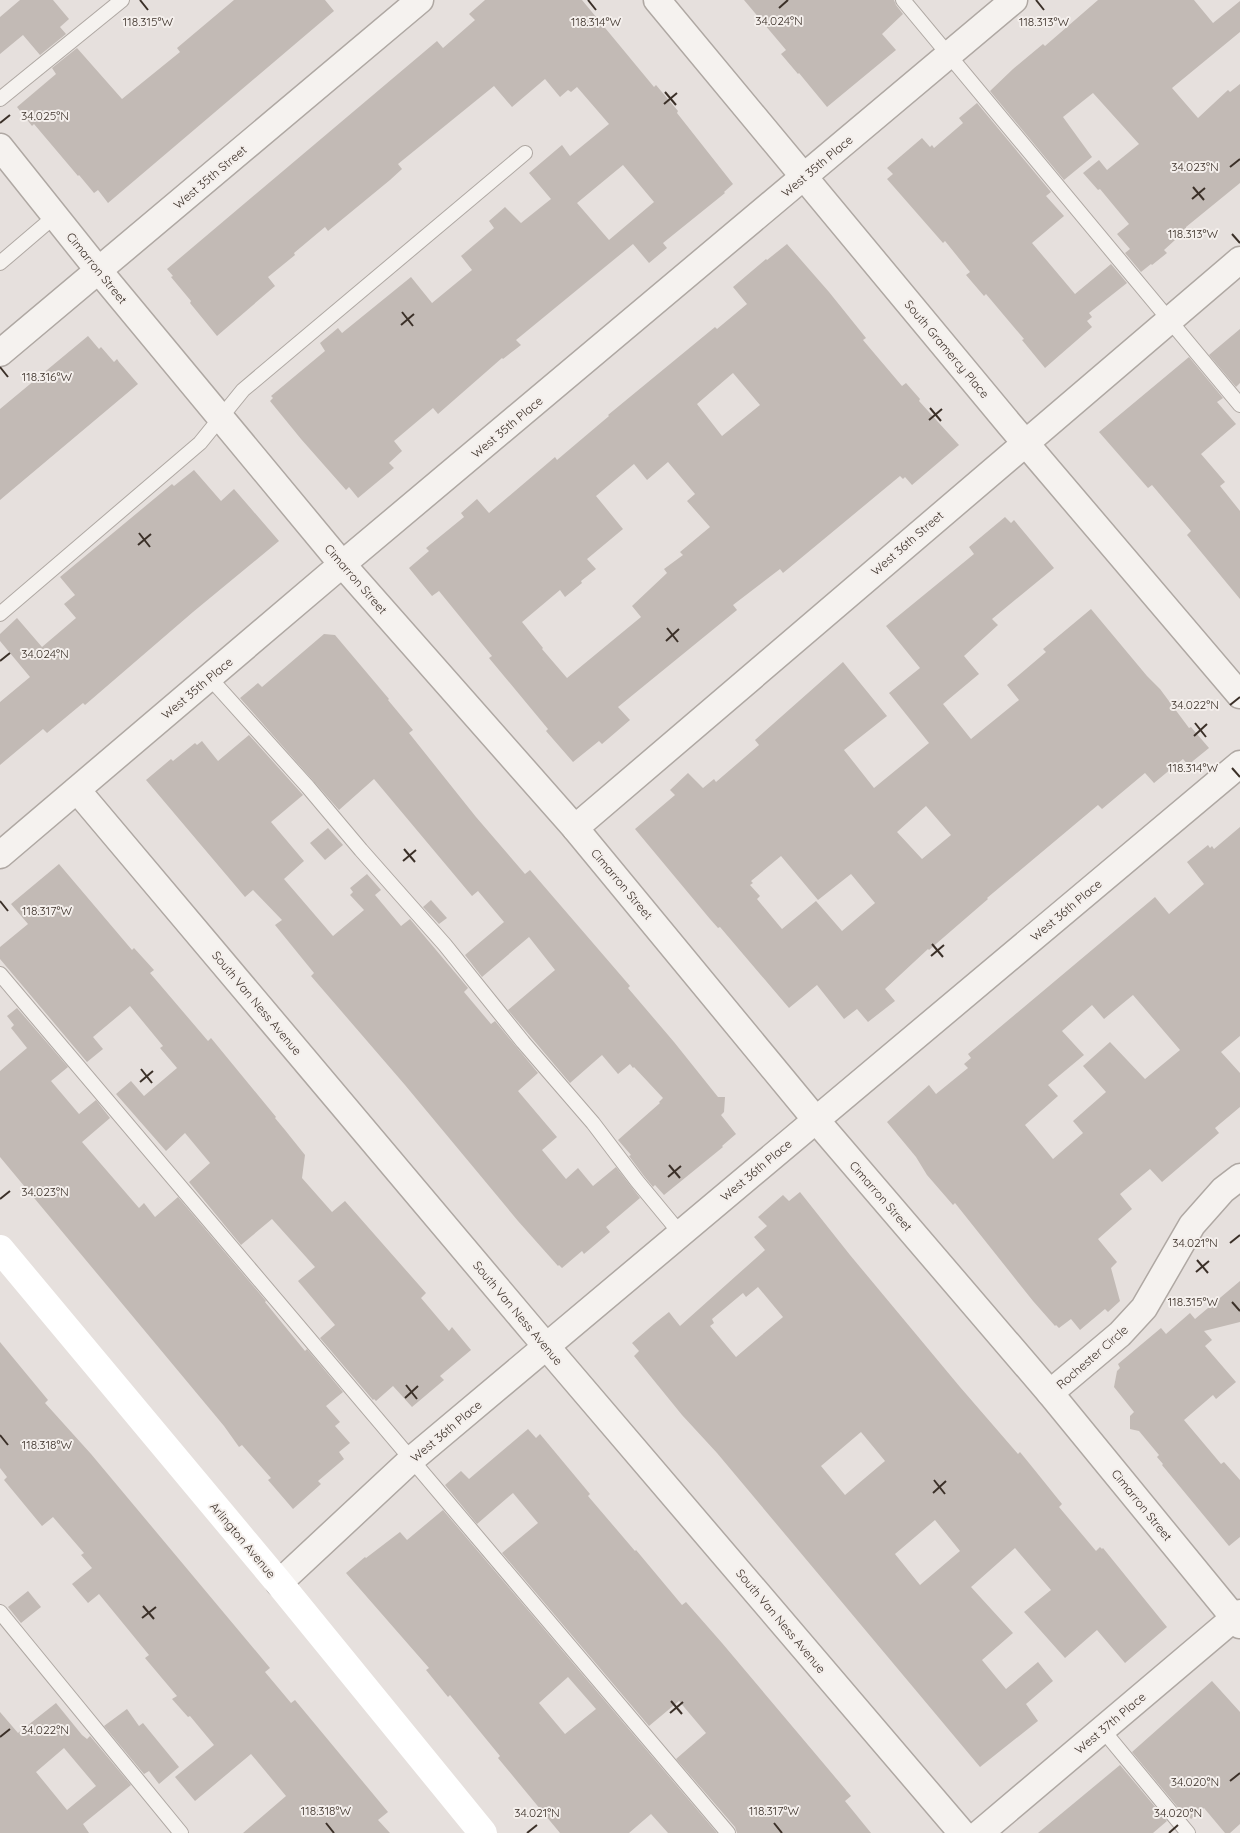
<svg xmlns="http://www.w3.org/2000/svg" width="1240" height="1833" font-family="Quicksand,sans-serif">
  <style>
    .building { fill: #c2bab5; fill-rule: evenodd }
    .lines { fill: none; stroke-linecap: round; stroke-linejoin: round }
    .service-casing { stroke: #afa8a3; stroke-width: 16 }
    .minor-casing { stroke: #afa8a3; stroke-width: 29 }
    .service { stroke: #f5f2ef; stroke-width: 14 }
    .minor { stroke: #f5f2ef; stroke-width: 26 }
    .secondary { stroke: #fff; stroke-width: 28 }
    .ticks { fill: none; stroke: #3b3028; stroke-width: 2 }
    .labels { text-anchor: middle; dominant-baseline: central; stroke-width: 4; stroke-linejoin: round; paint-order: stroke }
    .street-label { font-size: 12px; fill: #3b3028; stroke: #f4efec }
    .ticks-label { font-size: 12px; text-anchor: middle; fill: #3b3028; stroke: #f4efec; stroke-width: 4; stroke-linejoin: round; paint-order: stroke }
  </style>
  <rect width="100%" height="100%" fill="#e6e0dd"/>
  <g class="building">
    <path d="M20 0H53L69 19 60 27 66 34 40 55 23 35 0 54V17Z"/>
    <path d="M234 0H325L334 11 108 203 98 190 94 193 79 175 78 176 34 124 32 126 17 107 56 74 52 68 77 48 122 99 180 52 177 48Z"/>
    <path d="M485 0H582L654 87 656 85 678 111 677 113 733 184 724 192 725 193 663 243 667 248 649 263 633 244 516 340 521 345 503 359 502 358 438 414 433 408 394 441 402 451 389 463 394 468 358 498 349 487 346 490 301 439 270 401 273 398 271 396 325 351 320 343 338 328 342 333 411 277 432 303 472 270 461 256 494 228 489 221 505 207 521 223 551 199 529 173 562 145 570 156 609 124 577 87 571 92 568 90 560 97 545 79 512 107 494 86 398 164 402 169 390 180 328 231 325 227 294 253 295 255 268 277 275 286 217 336 190 303 191 301 171 277 173 276 167 269 437 41 443 48 475 20 469 14ZM623 165 654 202 609 240 577 203Z"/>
    <path d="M744 0H894L896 5 903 14 882 34 896 50 827 107 799 73 798 74 781 54 786 50Z"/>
    <path d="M1098 0H1194L1213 23 1240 1V32L1172 88 1198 118 1228 90 1230 92 1240 84V183L1186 227V230L1164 250 1167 253 1152 265 1151 264 1141 272 1125 253 1130 249 1117 234 1129 224 1100 189 1098 190 1083 173 1099 160 1107 170 1139 144 1093 93 1063 117 1092 157 1064 180 990 91 1013 69 1043 44 1045 46Z"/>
    <path d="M977 103 1051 192 1046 196 1064 216 1032 243 1075 294 1111 264 1127 283 1089 313 1092 317 1087 321 1092 327 1045 368 1022 340 1024 339 986 294 984 296 966 275 970 272 945 241 943 243 887 179 893 174 887 168 922 138 930 147 932 145 934 148 963 123 959 118Z"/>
    <path d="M787 244 829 292 866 338 863 340 902 386 906 383 920 399 919 401 959 445 912 485 905 477 903 479 900 476 783 573 780 569 733 605 737 610 618 707 630 720 602 744 599 741 573 762 546 731 548 729 489 658 492 656 439 591 432 596 409 568 429 551 426 548 464 517 461 513 477 499 489 513 555 457 557 460 609 416 608 415 715 327 717 329 747 304 733 287 766 259 767 260ZM733 373 760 405 722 436 697 404ZM668 462 695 494 687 501 710 527 680 552 683 555 664 569 667 573 632 606 641 617 567 678 542 649 543 648 522 622 560 590 565 597 582 583 581 581 596 569 587 559 623 529 596 496 634 464 647 480Z"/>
    <path d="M1240 329V383L1236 387 1209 355Z"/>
    <path d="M88 336 99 349 101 347 114 362 117 359 119 362 138 384 0 500V409Z"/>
    <path d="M1189 357 1223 398 1217 402 1236 424 1201 454 1225 482 1220 486 1240 511V599L1187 535 1191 531 1152 485 1148 488 1099 432Z"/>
    <path d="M194 470 221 501 234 489 279 541 193 612 85 705 83 703 47 733 43 729 0 765V702L30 677 0 641V634L17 618 42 647 76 618 64 604 75 595 60 577 172 484 174 486Z"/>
    <path d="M1005 517 1011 523 1014 520 1054 568 992 619 998 625 964 656 979 674 943 704 971 739 1019 700 1007 685 1046 652 1043 649 1091 609 1147 676 1160 689 1189 728 1191 727 1209 748 1188 765 1183 759 1154 783 1145 773 1102 809 1098 805 987 898 988 899 929 950 928 949 885 989 895 1001 868 1022 857 1009 844 1019 817 985 789 1008 720 927 718 928 710 919 635 829 675 795 670 790 688 773 703 788 714 779 716 782 759 745 755 740 843 662 887 716 844 750 874 788 929 743 889 693 920 668 886 626 974 554 969 547ZM926 806 951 835 922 859 897 832ZM781 856 818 900 851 874 875 903 842 931 816 901 782 929 757 899 760 896 750 885 753 883 751 881Z"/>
    <path d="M324 634 335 635 389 699 388 700 413 730 409 733 476 817 525 874 530 870 630 986 628 988 674 1042 718 1097H725L724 1112 721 1115 736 1134 722 1146 723 1147 664 1195 655 1185 653 1187 644 1176 629 1156 631 1155 618 1140 660 1103 659 1102 663 1098 634 1067 633 1068 630 1064 618 1074 602 1055 570 1083 508 1010 555 970 529 937 482 977 465 955 504 922 478 891 472 896 374 779 339 810 240 698 258 683 262 687Z"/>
    <path d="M249 735 303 795 271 822 304 861 284 879 333 936 364 910 350 895 353 892 350 888 367 874 381 890 375 895 401 926 410 919 468 988 464 992 491 1024 495 1021 538 1073 518 1091 557 1137 542 1150 566 1179 578 1168 593 1186 616 1167 640 1198 606 1227 610 1232 584 1254 582 1251 562 1268 559 1265 558 1266 518 1221 405 1085 311 976 314 973 275 925 282 920 253 890 245 897 146 780 171 759 173 761 195 743 197 745 202 741 218 761Z"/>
    <path d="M1240 827V1036L1221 1052 1240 1073V1107L1215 1128 1219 1133 1162 1182 1150 1169 1120 1194 1132 1209 1098 1239 1117 1262 1111 1268 1120 1301 1108 1312 1105 1309 1080 1330 1071 1319 1059 1328 1056 1325 1055 1326 1033 1301 955 1203 953 1205 927 1175 916 1157 887 1122 929 1085 936 1094 968 1068 964 1064 971 1058 968 1054 1155 897 1169 914 1204 884 1187 862 1208 845 1210 848 1212 846 1214 849ZM1133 995 1180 1050 1145 1079 1110 1042 1083 1066 1106 1092 1073 1121 1083 1133 1053 1159 1025 1125 1058 1096 1048 1085 1084 1055 1062 1031 1092 1005 1104 1019Z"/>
    <path d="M328 828 343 845 325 860 310 843Z"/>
    <path d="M59 864 132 950 134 948 154 970 150 973 208 1041 211 1038 276 1117 275 1118 285 1130 305 1155 302 1178 332 1212 345 1201 426 1293 421 1298 449 1331 452 1327 471 1350 440 1376 444 1380 412 1407 393 1386 376 1401 374 1399 373 1400 320 1338 335 1325 298 1281 315 1267 272 1219 241 1245 189 1182 210 1163 185 1133 166 1151 116 1094 131 1081 144 1096 177 1068 160 1048 163 1046 130 1006 93 1037 103 1049 87 1062 0 959V947L28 924 11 904Z"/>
    <path d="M431 900 447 918 439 924 423 907Z"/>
    <path d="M17 1008 68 1067 51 1081 79 1114 96 1100 110 1118 82 1142 139 1208 144 1203 155 1217 178 1197 266 1301 265 1302 305 1351 307 1349 343 1392 326 1406 340 1422 335 1426 350 1443 339 1452 344 1459 318 1481 321 1484 293 1509 268 1480 271 1478 242 1445 239 1447 224 1426 0 1157V1071L27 1048 11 1028 14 1025 7 1016Z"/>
    <path d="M800 1192 850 1255 960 1387 1018 1454 1020 1452 1033 1468 1062 1504 1059 1507 1096 1551 1100 1547 1102 1549 1103 1548 1167 1627 1125 1663 1097 1630 1065 1658 1024 1612 1051 1590 1015 1548 971 1587 1013 1633 982 1660 1006 1689 1038 1662 1053 1681 1026 1704 1038 1721 980 1767 717 1453 682 1415 634 1356 639 1351 632 1343 654 1324 669 1312 680 1326 765 1250 754 1237 767 1226 758 1217 783 1195 789 1201ZM758 1287 783 1317 736 1357 710 1326 714 1323 712 1319 743 1293 746 1297ZM861 1432 885 1461 845 1495 821 1466ZM935 1520 960 1551 920 1585 895 1554Z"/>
    <path d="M1240 1281V1322L1204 1331 1212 1340 1205 1346 1236 1382 1216 1399 1213 1395 1184 1420 1221 1464 1224 1462 1240 1480V1537L1229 1546 1162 1465 1163 1464 1157 1457 1159 1455 1139 1431 1130 1429V1416L1134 1412 1114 1387 1117 1371 1120 1368 1118 1364 1161 1328 1166 1334 1190 1313 1195 1319Z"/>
    <path d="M0 1342 48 1400 45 1403 91 1454 270 1668 265 1672 291 1703 295 1700 388 1812 378 1820 390 1833H243L286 1796 251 1754 195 1801 175 1777 214 1745 190 1716 188 1717 172 1699 177 1696 145 1658 149 1655 99 1594 88 1603 72 1584 92 1568 81 1555 84 1553 53 1517 42 1526 4 1480 7 1477 0 1468Z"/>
    <path d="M528 1429 536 1438 540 1434 590 1494 588 1496 635 1551 636 1550 682 1605 686 1602 722 1643 851 1796 845 1801 871 1833H737L735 1827 676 1759 706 1733 679 1701 649 1726 502 1553 538 1523 513 1493 477 1524 445 1485 461 1471 469 1479Z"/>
    <path d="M443 1510 717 1833H668L651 1814 629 1833H560L498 1758 500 1756 450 1695 448 1697 426 1670 429 1668 346 1573 365 1557 366 1558 400 1532 407 1540ZM568 1677 596 1709 565 1734 539 1703Z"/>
    <path d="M28 1591 41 1607 21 1623 8 1607Z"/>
    <path d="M1212 1681 1240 1712V1824L1230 1833H1225L1204 1808 1191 1819 1182 1809 1180 1810 1132 1752Z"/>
    <path d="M56 1703 82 1735 87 1739 90 1736 131 1785 83 1824 89 1833H0V1712L18 1733ZM64 1748 96 1786 67 1810 36 1772Z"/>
    <path d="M127 1709 139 1726 143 1723 179 1767 159 1784 149 1771 144 1774 104 1726Z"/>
    <path d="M1120 1765 1167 1821 1153 1833H1038Z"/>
  </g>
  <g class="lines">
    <g class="service-casing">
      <g id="service">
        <path d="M903 0 1240 405"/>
        <path d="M0 99 122 0"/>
        <path d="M0 263 55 216"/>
        <path d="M0 614 200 443 243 390 525 153"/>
        <path d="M209 677 308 787 361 850 445 945 523 1042 593 1123 637 1181 680 1233"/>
        <path d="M0 974 728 1833"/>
        <path d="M0 1612 181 1833"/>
        <path d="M1102 1729 1188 1833"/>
      </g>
    </g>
    <g class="minor-casing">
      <g id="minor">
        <path d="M657 0 1010 425 1240 695"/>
        <path d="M0 147 99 271 342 564 575 828 816 1120 1050 1393 1240 1625"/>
        <path d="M0 353 420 0"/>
        <path d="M77 790 534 1332 962 1833"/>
        <path d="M575 828 1240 260"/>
        <path d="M0 855 327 577 1014 0"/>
        <path d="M1050 1393 1120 1334 1144 1308 1192 1225 1223 1190 1240 1177"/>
        <path d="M279 1583 411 1460 1240 764"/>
        <path d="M980 1833 1240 1613"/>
      </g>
    </g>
    <use href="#service" class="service"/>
    <use href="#minor" class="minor"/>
    <path class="secondary" d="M0 1249 279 1583 483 1833"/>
  </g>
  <path class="ticks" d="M140 0 148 10M588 0 596 10M1036 0 1044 10M779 8 788 0M665 92 676 105M664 104 677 93M0 123 10 115M1230 167 1240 159M1193 187 1204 200M1192 199 1205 188M1232 234 1240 243M402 312 413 326M401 325 414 314M0 367 8 377M930 408 941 421M929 420 942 409M139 533 150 547M138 545 151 534M667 628 678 642M666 641 679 629M0 661 10 653M1230 705 1240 697M1195 723 1206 737M1194 736 1207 724M1232 768 1240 777M404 849 415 862M403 861 416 850M0 901 8 911M932 944 943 957M931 956 944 945M141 1069 152 1083M140 1082 153 1071M669 1165 680 1178M668 1177 681 1166M0 1199 10 1191M1230 1243 1240 1235M1197 1260 1208 1273M1196 1272 1209 1261M1232 1302 1240 1311M406 1385 417 1399M405 1398 418 1386M0 1435 8 1445M934 1480 945 1494M933 1493 946 1481M143 1606 154 1619M142 1618 156 1607M671 1701 682 1714M670 1713 683 1702M0 1737 10 1729M1230 1781 1240 1773M326 1823 334 1833M774 1823 782 1833M527 1833 537 1825M1169 1833 1178 1825"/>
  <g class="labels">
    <g class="street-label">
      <text transform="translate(817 166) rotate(-40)">West 35th Place</text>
      <text transform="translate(210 177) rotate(-40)">West 35th Street</text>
      <text transform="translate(97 268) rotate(51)">Cimarron Street</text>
      <text transform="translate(947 349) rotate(50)">South Gramercy Place</text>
      <text transform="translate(507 427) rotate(-40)">West 35th Place</text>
      <text transform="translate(907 543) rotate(-41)">West 36th Street</text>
      <text transform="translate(356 579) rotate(49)">Cimarron Street</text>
      <text transform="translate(197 688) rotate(-40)">West 35th Place</text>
      <text transform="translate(622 884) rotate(50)">Cimarron Street</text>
      <text transform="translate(1066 910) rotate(-40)">West 36th Place</text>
      <text transform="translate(257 1003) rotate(50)">South Van Ness Avenue</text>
      <text transform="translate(756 1170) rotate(-40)">West 36th Place</text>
      <text transform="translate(881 1196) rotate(49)">Cimarron Street</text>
      <text transform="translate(518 1313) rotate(50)">South Van Ness Avenue</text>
      <text transform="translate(1092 1357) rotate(-41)">Rochester Circle</text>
      <text transform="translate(446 1431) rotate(-40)">West 36th Place</text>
      <text transform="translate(1142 1505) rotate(51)">Cimarron Street</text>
      <text transform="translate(243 1540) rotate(50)">Arlington Avenue</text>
      <text transform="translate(781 1621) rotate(50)">South Van Ness Avenue</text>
      <text transform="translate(1110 1723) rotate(-40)">West 37th Place</text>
    </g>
  </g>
  <g class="ticks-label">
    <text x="779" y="25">34.024°N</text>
    <text x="596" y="26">118.314°W</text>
    <text x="1044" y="26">118.313°W</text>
    <text x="148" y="26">118.315°W</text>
    <text x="45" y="120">34.025°N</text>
    <text x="1195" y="171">34.023°N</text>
    <text x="1193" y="238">118.313°W</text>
    <text x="47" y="381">118.316°W</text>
    <text x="45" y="658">34.024°N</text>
    <text x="1195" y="709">34.022°N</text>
    <text x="1193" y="772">118.314°W</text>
    <text x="47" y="915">118.317°W</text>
    <text x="45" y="1196">34.023°N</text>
    <text x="1195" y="1247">34.021°N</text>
    <text x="1193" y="1306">118.315°W</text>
    <text x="47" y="1449">118.318°W</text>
    <text x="45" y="1734">34.022°N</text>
    <text x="1195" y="1786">34.020°N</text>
    <text x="326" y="1815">118.318°W</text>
    <text x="774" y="1815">118.317°W</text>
    <text x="537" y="1817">34.021°N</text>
    <text x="1178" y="1817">34.020°N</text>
  </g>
</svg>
